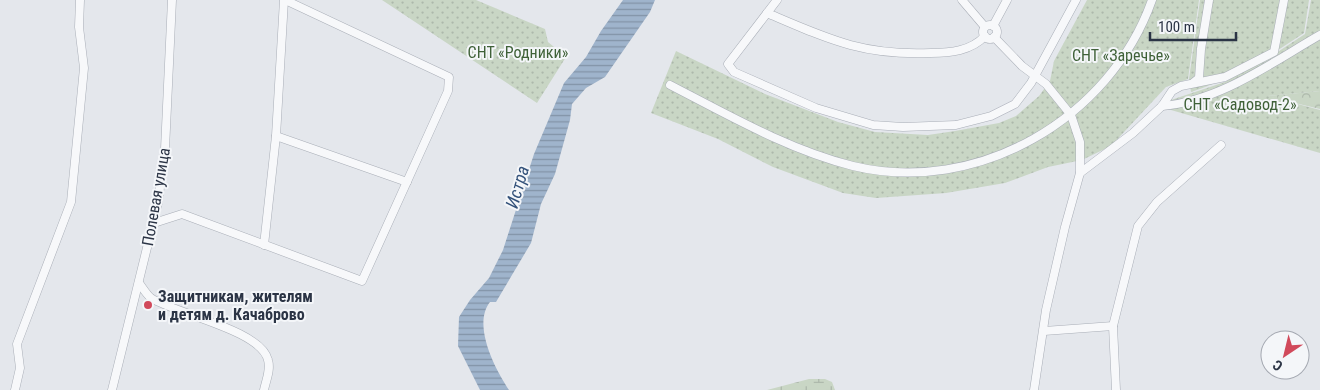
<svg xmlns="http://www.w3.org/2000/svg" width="1320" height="390" font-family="'Roboto Condensed',sans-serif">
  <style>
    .forest { fill: url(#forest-crowns) }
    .wetland { fill: url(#wetland-marsh) }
    .garden { fill: url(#garden-dots) }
    .water { fill: url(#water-rules) }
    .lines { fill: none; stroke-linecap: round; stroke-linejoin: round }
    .minor-casing { stroke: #a9aeb7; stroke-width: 9 }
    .minor { stroke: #f7f8fa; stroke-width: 8 }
    .poi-dot { fill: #d1495b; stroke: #f4f6f9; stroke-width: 2 }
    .labels { text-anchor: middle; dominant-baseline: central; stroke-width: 4; stroke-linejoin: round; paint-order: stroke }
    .park-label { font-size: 16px; fill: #3f6138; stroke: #f4f6f9 }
    .street-label { font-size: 16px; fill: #2b3445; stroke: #f4f6f9 }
    .poi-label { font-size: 16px; font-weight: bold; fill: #2b3445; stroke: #f4f6f9; text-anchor: start }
    .water-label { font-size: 18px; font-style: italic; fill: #34527a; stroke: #f4f6f9 }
  </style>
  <defs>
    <pattern id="forest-crowns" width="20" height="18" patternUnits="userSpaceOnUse" patternTransform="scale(1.25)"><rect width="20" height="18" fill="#c9d6c5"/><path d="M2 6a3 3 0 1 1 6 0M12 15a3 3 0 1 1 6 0" fill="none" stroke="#adb8ab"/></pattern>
    <pattern id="wetland-marsh" width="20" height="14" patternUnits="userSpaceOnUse" patternTransform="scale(1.25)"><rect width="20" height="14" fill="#c9d6c5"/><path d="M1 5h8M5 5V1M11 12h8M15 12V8" fill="none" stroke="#adb8ab"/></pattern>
    <pattern id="garden-dots" width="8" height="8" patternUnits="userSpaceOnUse" patternTransform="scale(1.25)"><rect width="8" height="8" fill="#c9d6c5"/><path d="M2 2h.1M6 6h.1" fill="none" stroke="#adb8ab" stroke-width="1.8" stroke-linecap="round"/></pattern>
    <pattern id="water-rules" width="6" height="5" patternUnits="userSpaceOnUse" patternTransform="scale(1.25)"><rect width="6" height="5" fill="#9fb4cc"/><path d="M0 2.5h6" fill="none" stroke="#8293a7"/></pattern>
  </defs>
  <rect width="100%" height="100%" fill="#e4e7ec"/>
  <path class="forest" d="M1320 91V109L1266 96Z"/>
  <path class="wetland" d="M809 379H825L832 382 835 390H767Z"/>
  <g class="garden">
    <path d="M382 0H476L545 29 548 42 566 57 537 103Z"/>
    <path d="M1087 0H1199L1188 79 1166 87 1111 146 1082 160 1048 167 1005 183 946 193 876 198 843 193 773 167 718 139 651 113 676 51 765 94 838 122 875 132 928 135 955 131 999 123 1016 116 1039 96 1050 81 1054 61Z"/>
    <path d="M1200 0H1309L1304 33C1267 58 1233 78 1191 92L1189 79Z"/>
    <path d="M1311 0H1320V91L1268 96 1320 110V153L1171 110V100L1225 82 1273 55 1305 34Z"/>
  </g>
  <path class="water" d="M623 0H655L650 12 605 77 586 88 572 104 570 120 555 174 541 204 531 243 496 302H490C472 325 495 369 509 390H480L458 346 459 317 470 300 489 278 503 250 534 154 564 83 586 57 601 31Z"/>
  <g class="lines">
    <g class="minor-casing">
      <g id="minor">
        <path d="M777 0 728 64 734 72 816 108 873 125 903 127 956 125 991 116 1015 104 1031 83 1076 0"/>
        <path d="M962 0 985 27"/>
        <path d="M767 13C828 39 863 56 931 53 950 53 971 51 985 36"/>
        <circle cx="990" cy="32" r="7"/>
        <path d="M993 26 1007 0"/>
        <path d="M994 37 1022 66 1046 84 1071 115 1080 142V173L1065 227 1046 310 1034 390"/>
        <path d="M1194 82 1199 78 1201 49 1209 0"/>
        <path d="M670 85C728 115 789 150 853 166 977 196 1110 119 1152 0"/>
        <path d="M1162 106C1220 101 1271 63 1320 35"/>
        <path d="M276 136 407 182"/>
        <path d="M1080 173 1133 133 1162 106 1172 91 1181 86 1225 77 1274 52 1284 0"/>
        <path d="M154 223 182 214 362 281 448 91 449 77 285 0"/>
        <path d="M264 245 276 136 284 0"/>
        <path d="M139 283C143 288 146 294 151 298 176 314 261 330 268 360 271 370 266 380 264 390"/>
        <path d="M1113 326 1116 390"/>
        <path d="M1044 331 1113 326 1138 226 1157 202 1221 145"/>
        <path d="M15 390 20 368 17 344 71 202 84 68 79 27 80 0"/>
        <path d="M112 390 158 203 165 149 172 0"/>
      </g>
    </g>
    <use href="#minor" class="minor"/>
  </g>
  <circle class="poi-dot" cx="148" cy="305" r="5"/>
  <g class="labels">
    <g class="park-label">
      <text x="518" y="52">СНТ «Родники»</text>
      <text x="1121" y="55">СНТ «Заречье»</text>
      <text x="1240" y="104">СНТ «Садовод-2»</text>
    </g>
    <g class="street-label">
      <text transform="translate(156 197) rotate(-80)">Полевая улица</text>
    </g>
    <g class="poi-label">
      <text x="158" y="296">Защитникам, жителям<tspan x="158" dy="18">и детям д. Качаброво</tspan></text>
    </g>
    <g class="water-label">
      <text transform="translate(517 187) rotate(-74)">Истра</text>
    </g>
  </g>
  <g transform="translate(1285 355) rotate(215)"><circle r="24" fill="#f4f6f9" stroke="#a4a8b1"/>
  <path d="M0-4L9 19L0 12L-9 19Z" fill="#d1495b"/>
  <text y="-8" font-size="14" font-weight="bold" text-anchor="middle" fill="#2b3445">С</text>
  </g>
  <path d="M1150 32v8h86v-8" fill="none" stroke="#2b3445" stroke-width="2.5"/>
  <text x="1158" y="32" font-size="15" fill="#2b3445" stroke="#f4f6f9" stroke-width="4" paint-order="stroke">100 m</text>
</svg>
